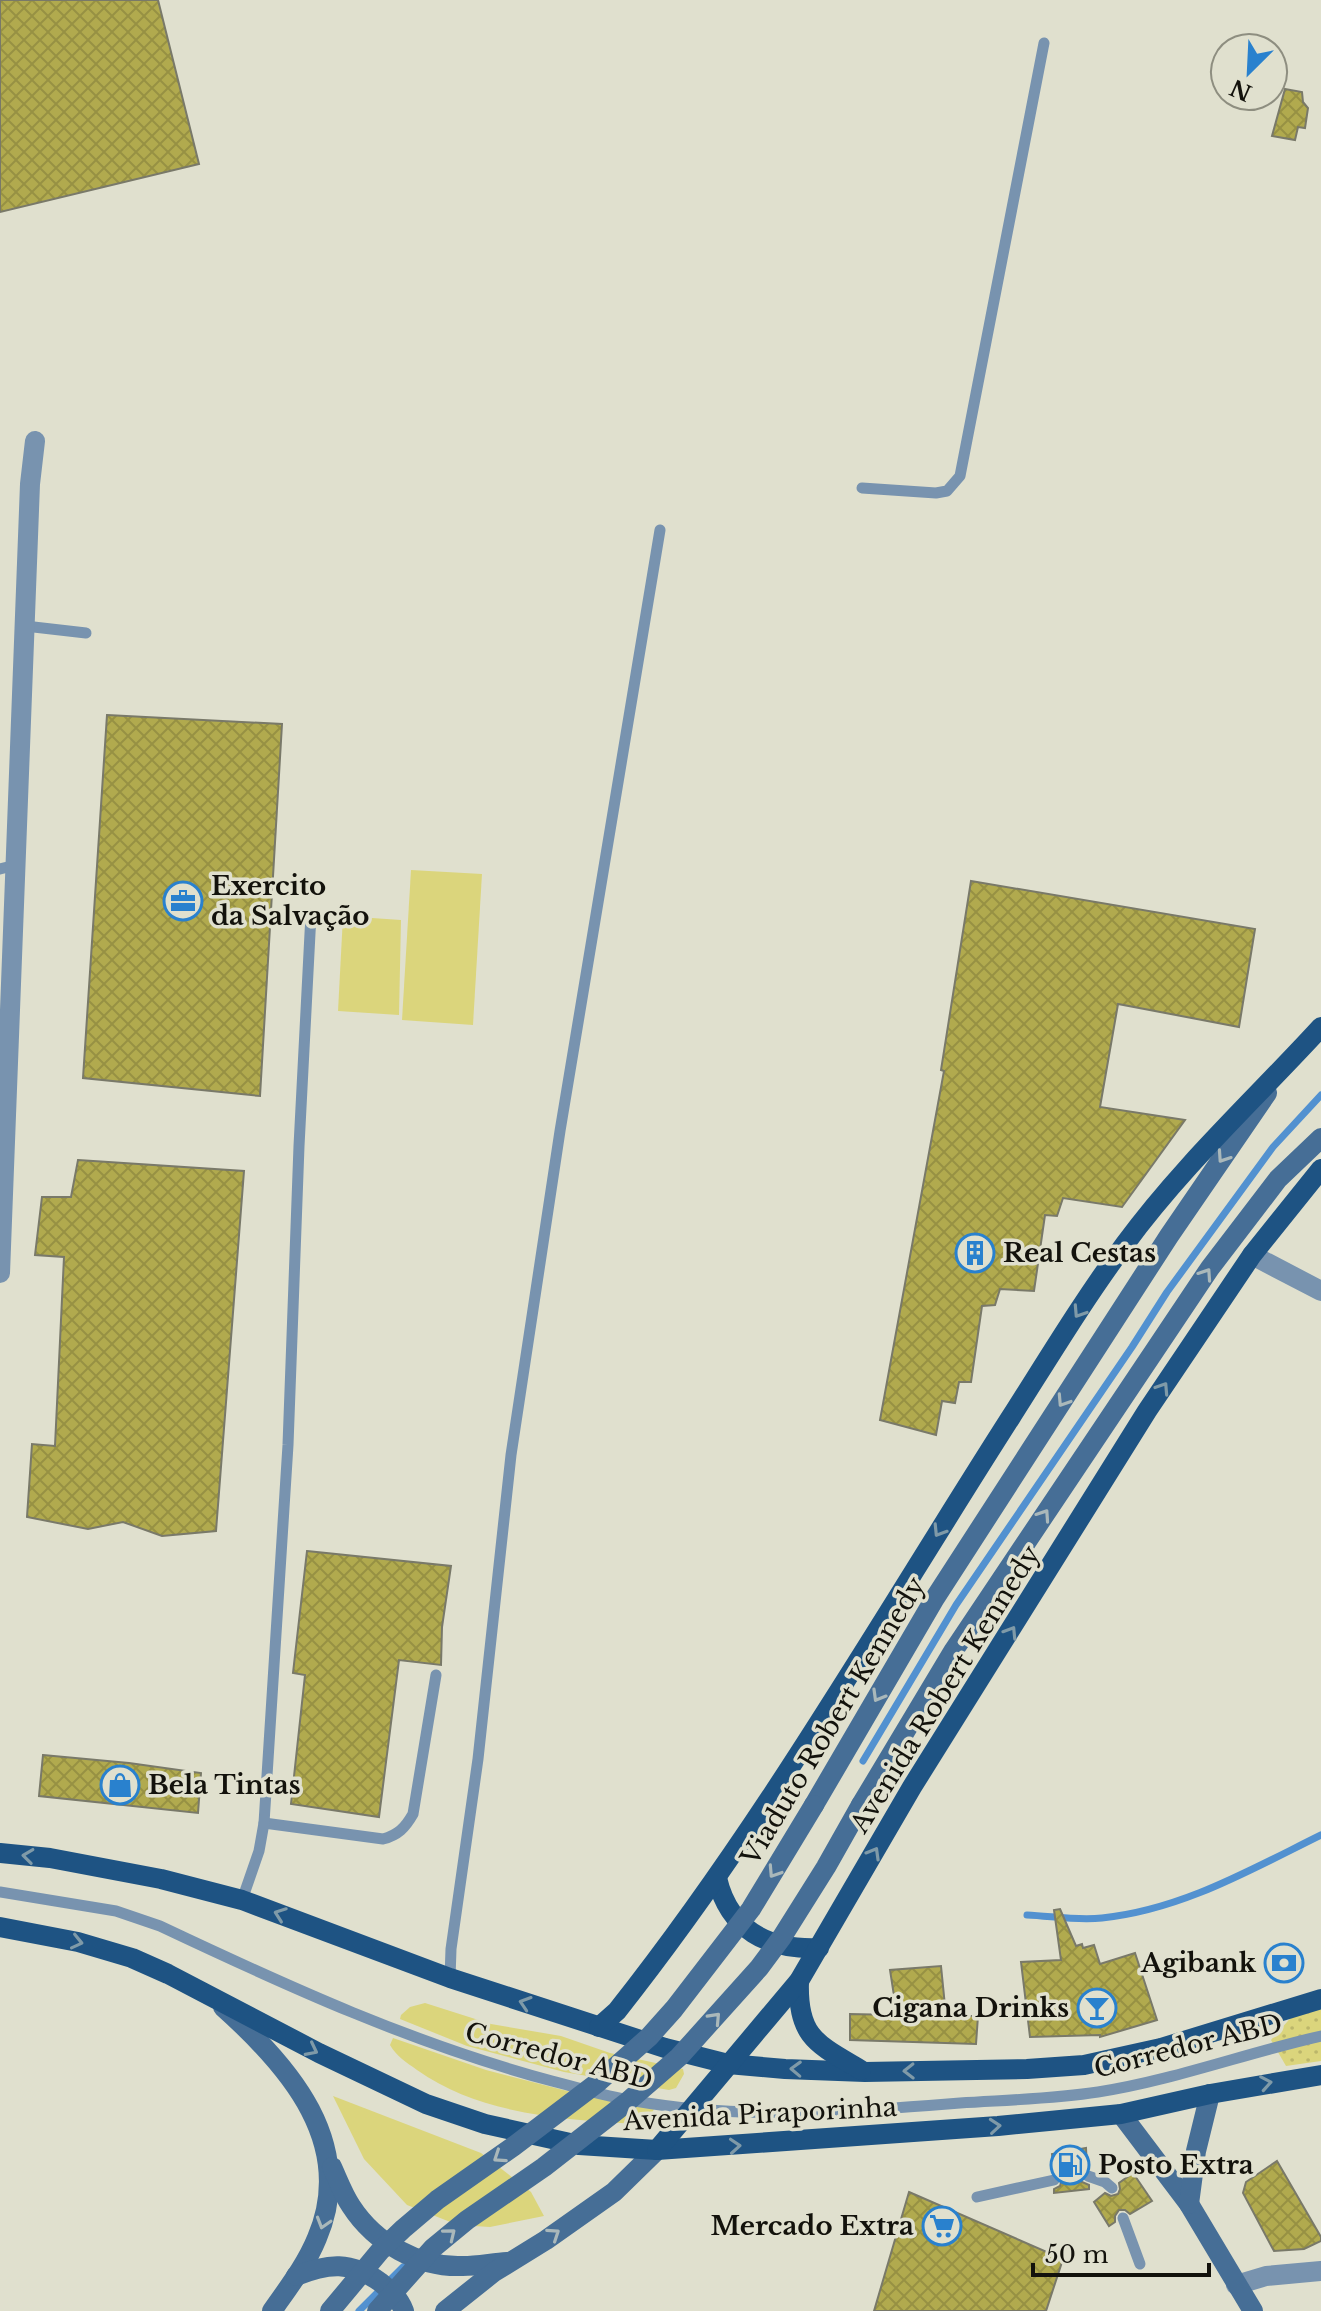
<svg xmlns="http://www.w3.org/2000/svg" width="1321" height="2311" font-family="'Libre Baskerville',serif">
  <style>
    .grass { fill: #dbd57c }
    .park { fill: url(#park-dots) }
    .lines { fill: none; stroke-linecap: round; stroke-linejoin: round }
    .stream { stroke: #5291d0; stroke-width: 7 }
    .building { fill: url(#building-cross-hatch); stroke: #797969; stroke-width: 2 }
    .lane { stroke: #7893af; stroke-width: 11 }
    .street { stroke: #7893af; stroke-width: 20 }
    .secondary { stroke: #466e96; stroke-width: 20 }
    .primary { stroke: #1e5383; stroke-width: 20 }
    .secondary-bridge { stroke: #466e96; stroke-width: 20 }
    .oneway { stroke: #aab8ba }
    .oneway2 { stroke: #7f9aa8 }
    .labels { text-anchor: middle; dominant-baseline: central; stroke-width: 7; stroke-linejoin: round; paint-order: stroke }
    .poi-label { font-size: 26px; font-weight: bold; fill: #13120c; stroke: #e0e0ce; text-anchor: start }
    .street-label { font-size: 26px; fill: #13120c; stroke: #e0e0ce }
  </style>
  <defs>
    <pattern id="park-dots" width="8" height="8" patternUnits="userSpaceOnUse" patternTransform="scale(2)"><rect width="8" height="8" fill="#dbd57c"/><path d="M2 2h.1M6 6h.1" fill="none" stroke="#bbb66a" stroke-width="1.8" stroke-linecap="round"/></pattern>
    <pattern id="building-cross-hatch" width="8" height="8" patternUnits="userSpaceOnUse" patternTransform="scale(2)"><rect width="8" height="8" fill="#b1aa4e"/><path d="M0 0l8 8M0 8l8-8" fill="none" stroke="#979143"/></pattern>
  </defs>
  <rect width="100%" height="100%" fill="#e0e0ce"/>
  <g class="grass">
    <path d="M411 870 482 874 473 1025 402 1020Z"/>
    <path d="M343 916 401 920 399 1015 338 1011Z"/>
    <path d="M425 2003 491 2024 561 2036 610 2053 683 2069 684 2074 676 2088 669 2090 564 2072 467 2046 400 2019 401 2015 410 2007Z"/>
    <path d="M393 2038 486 2070 579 2094 654 2109 648 2121 641 2124C566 2120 480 2115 417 2070 406 2062 397 2057 390 2045Z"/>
    <path d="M333 2096 481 2153 531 2192 544 2216 490 2227 458 2225 407 2205 364 2159Z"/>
  </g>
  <path class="park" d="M1321 2006V2061L1286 2066 1271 2040 1295 2013Z"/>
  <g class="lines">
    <g class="stream">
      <path d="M863 1761 956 1605 1132 1347 1167 1292 1273 1147 1321 1095"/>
      <path d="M1027 1915C1051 1916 1078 1921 1102 1918 1181 1910 1250 1870 1321 1835"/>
      <path d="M359 2311 403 2267"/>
    </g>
  </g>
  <g class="building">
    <path d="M0 0H158L199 164 0 212Z"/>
    <path d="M1285 89 1302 92 1303 102 1308 108 1305 128 1298 127 1295 140 1272 136Z"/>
    <path d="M107 715 282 724 260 1096 83 1078Z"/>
    <path d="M971 881 1255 929 1239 1027 1118 1004 1100 1107 1185 1120 1122 1207 1063 1198 1057 1216 1045 1215 1034 1291 1000 1289 995 1305 982 1306 971 1382H959L955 1403 942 1401 936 1435 880 1420 944 1071 941 1070Z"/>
    <path d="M78 1160 244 1171 216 1531 162 1536 123 1522 88 1529 27 1517 32 1444 55 1446 64 1257 35 1255 42 1197H71Z"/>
    <path d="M307 1551 451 1566 442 1627 441 1665 399 1660 379 1817 291 1804 305 1675 293 1673Z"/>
    <path d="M43 1755 129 1763 201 1773 198 1813 39 1796Z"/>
    <path d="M1060 1909 1076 1946 1082 1944 1083 1948 1094 1945 1100 1964 1135 1953 1157 2020 1100 2037V2035L1030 2037 1021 1962 1061 1960 1054 1910Z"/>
    <path d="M941 1966 946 2016H978L976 2044 850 2040V2014L897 2015 890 1970Z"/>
    <path d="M1086 2148 1087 2168 1082 2170 1080 2177 1082 2182 1089 2185V2189L1054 2193V2189L1060 2186 1062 2179 1060 2174 1054 2172 1052 2154Z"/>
    <path d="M1277 2161 1321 2237V2241L1304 2249 1274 2251 1243 2193 1246 2182Z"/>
    <path d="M1133 2173 1152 2201 1130 2214 1125 2210H1119L1115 2216V2222L1109 2226 1094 2202 1105 2193 1111 2196 1118 2194 1120 2189 1119 2183Z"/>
    <path d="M909 2192 1063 2259 1046 2311H874Z"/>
  </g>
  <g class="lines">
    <g class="lane">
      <path d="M862 488 936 493 947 491 960 476 1044 43"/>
      <path d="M25 626 86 633"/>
      <path d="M0 869 16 865"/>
      <path d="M264 1823 383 1839C398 1835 405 1828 413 1814L436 1675"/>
      <path d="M0 1892 116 1911 160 1926C289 1987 414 2044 552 2081 579 2088 607 2097 635 2101 743 2120 851 2112 960 2103 1006 2100 1053 2099 1098 2092 1174 2080 1246 2053 1321 2036"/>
      <path d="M242 1900 259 1851 264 1823 288 1445 299 1146 311 914"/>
      <path d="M450 1978 451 1949 478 1759 511 1455 560 1131 660 530"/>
      <path d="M1088 2176 1105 2182 1112 2188"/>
      <path d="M977 2197 1054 2180"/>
      <path d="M1123 2218 1140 2264"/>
    </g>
    <g class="street">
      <path d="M1252 1255 1321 1291"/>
      <path d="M0 1273 30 484 35 441"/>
      <path d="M1236 2285 1266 2276 1321 2271"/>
    </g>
    <g class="secondary">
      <path d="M814 1805 935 1598 1169 1236 1267 1093"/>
      <path d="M861 1805 954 1650 1210 1268 1278 1179 1321 1138"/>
      <path d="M223 2007C290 2067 357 2144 317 2238 306 2265 288 2288 272 2311"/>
      <path d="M1121 2114 1189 2204 1253 2311"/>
      <path d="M332 2167C338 2180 343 2194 351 2206 375 2243 419 2268 463 2266 477 2266 492 2263 507 2262"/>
      <path d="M1189 2204 1196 2151 1210 2094"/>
      <path d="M296 2276C328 2263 351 2261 380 2282 391 2291 399 2298 404 2311"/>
      <path d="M445 2311 494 2272 546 2240 614 2192 657 2150"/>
    </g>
    <g class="primary">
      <path d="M0 1853 50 1858 161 1879 242 1900 450 1978 665 2048 728 2064 785 2069 865 2072 1027 2069 1084 2065 1161 2048 1321 1999"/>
      <path d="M717 1878C729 1930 768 1950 819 1948"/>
      <path d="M0 1927 78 1942 132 1958 168 1974 319 2053 426 2104 485 2124 579 2145 657 2150 998 2126 1121 2114 1210 2094 1321 2075"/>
      <path d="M799 1981C797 2037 817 2044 861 2070"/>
      <path d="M599 2027 617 2011C765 1824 883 1617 1011 1417 1048 1359 1084 1299 1125 1244 1183 1165 1255 1099 1321 1027"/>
      <path d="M657 2150 799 1981 912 1787 1147 1411 1252 1255 1321 1169"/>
    </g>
    <g class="secondary-bridge">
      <path d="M330 2311 380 2251 404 2228 437 2200 514 2146 597 2083 649 2037 674 2009 751 1909 814 1805"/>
      <path d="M377 2311 433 2248 467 2220 544 2167 626 2103 679 2057 759 1968 782 1937 826 1867 861 1805"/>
    </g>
  </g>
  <defs><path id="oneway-chevron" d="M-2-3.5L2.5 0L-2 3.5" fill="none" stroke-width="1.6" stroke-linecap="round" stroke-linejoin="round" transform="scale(2)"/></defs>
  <g class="oneway">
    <use href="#oneway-chevron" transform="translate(1223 1157) rotate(124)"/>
    <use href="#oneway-chevron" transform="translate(1206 1274) rotate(-56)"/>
    <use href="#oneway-chevron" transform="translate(1063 1401) rotate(123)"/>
    <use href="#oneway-chevron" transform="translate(1044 1515) rotate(-56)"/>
    <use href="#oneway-chevron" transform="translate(878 1696) rotate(120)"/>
    <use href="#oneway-chevron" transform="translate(774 1872) rotate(123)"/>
    <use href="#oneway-chevron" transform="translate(715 2018) rotate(-47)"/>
    <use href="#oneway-chevron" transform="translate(499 2157) rotate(146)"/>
    <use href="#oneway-chevron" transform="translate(323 2223) rotate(107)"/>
    <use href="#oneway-chevron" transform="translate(450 2234) rotate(-39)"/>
    <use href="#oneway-chevron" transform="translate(554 2234) rotate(-34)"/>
  </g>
  <g class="oneway2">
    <use href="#oneway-chevron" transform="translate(1079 1312) rotate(123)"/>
    <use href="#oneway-chevron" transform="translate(1163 1388) rotate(-57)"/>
    <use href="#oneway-chevron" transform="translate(939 1531) rotate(122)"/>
    <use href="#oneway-chevron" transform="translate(1011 1632) rotate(-58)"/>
    <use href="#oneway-chevron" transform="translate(874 1853) rotate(-60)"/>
    <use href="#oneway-chevron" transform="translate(28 1856) rotate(-173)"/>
    <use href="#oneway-chevron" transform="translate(280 1914) rotate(-160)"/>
    <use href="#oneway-chevron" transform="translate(77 1942) rotate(13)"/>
    <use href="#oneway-chevron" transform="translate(525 2003) rotate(-162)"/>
    <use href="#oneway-chevron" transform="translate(312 2050) rotate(27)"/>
    <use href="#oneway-chevron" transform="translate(796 2069) rotate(-178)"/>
    <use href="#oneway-chevron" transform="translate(909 2071) rotate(179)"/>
    <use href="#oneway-chevron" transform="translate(1266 2083) rotate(-10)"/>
    <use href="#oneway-chevron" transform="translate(995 2126) rotate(-5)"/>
    <use href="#oneway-chevron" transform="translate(735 2146) rotate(-4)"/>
  </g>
  <defs>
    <g id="office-ring" transform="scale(2)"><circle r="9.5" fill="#e0e0ce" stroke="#2981ce" stroke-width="1.5"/><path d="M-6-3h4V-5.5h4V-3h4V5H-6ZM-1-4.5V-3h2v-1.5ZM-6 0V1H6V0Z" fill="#2981ce"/></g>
    <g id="building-ring" transform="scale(2)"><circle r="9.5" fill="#e0e0ce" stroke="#2981ce" stroke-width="1.5"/><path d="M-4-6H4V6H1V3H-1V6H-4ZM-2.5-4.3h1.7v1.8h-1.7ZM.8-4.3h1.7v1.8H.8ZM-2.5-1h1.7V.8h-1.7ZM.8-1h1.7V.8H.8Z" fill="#2981ce"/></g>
    <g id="shop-ring" transform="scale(2)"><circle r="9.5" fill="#e0e0ce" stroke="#2981ce" stroke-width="1.5"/><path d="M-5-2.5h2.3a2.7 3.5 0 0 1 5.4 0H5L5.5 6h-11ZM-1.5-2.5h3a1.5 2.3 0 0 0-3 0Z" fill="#2981ce"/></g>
    <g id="bank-ring" transform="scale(2)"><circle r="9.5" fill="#e0e0ce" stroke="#2981ce" stroke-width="1.5"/><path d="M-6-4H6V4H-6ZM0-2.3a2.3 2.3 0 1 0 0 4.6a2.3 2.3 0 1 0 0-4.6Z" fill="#2981ce"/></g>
    <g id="bar-ring" transform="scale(2)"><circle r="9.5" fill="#e0e0ce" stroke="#2981ce" stroke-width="1.5"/><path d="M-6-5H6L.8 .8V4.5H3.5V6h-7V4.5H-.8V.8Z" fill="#2981ce"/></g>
    <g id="fuel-ring" transform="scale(2)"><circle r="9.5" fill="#e0e0ce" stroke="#2981ce" stroke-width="1.5"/><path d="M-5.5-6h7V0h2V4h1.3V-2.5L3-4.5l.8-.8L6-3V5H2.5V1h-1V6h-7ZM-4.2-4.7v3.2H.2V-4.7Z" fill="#2981ce"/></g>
    <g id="supermarket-ring" transform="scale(2)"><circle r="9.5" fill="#e0e0ce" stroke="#2981ce" stroke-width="1.5"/><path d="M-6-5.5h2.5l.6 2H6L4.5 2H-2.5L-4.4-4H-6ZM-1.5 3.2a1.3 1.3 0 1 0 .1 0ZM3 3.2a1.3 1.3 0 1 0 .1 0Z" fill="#2981ce"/></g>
  </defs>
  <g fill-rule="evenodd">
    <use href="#office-ring" x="183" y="901"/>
    <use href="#building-ring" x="975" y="1253"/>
    <use href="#shop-ring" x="120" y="1785"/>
    <use href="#bank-ring" x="1284" y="1963"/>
    <use href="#bar-ring" x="1097" y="2008"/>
    <use href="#fuel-ring" x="1070" y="2165"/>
    <use href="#supermarket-ring" x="942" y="2226"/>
  </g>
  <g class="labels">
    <g class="poi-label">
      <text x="211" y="886">Exercito<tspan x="211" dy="30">da Salvação</tspan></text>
      <text x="1003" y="1253">Real Cestas</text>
      <text x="148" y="1785">Bela Tintas</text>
      <text x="1256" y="1963" text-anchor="end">Agibank</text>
      <text x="1069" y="2008" text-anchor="end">Cigana Drinks</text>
      <text x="1098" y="2165">Posto Extra</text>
      <text x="914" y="2226" text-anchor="end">Mercado Extra</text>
    </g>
    <g class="street-label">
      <text transform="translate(945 1689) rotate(-58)">Avenida Robert Kennedy</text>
      <text transform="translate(833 1721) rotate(-59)">Viaduto Robert Kennedy</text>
      <text transform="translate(1188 2046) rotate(-14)">Corredor ABD</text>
      <text transform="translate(559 2056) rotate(15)">Corredor ABD</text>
      <text transform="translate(760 2114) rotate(-3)">Avenida Piraporinha</text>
    </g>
  </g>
  <g transform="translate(1249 72) rotate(204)"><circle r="38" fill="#e0e0ce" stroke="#8e8e80" stroke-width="2"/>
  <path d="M0-6L14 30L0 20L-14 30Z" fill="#2981ce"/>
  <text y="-12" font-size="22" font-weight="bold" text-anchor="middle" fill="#13120c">N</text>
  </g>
  <path d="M1033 2263v12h176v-12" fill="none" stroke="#13120c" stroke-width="4"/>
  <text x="1045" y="2263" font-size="24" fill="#13120c" stroke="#e0e0ce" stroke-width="6" paint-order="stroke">50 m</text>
</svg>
